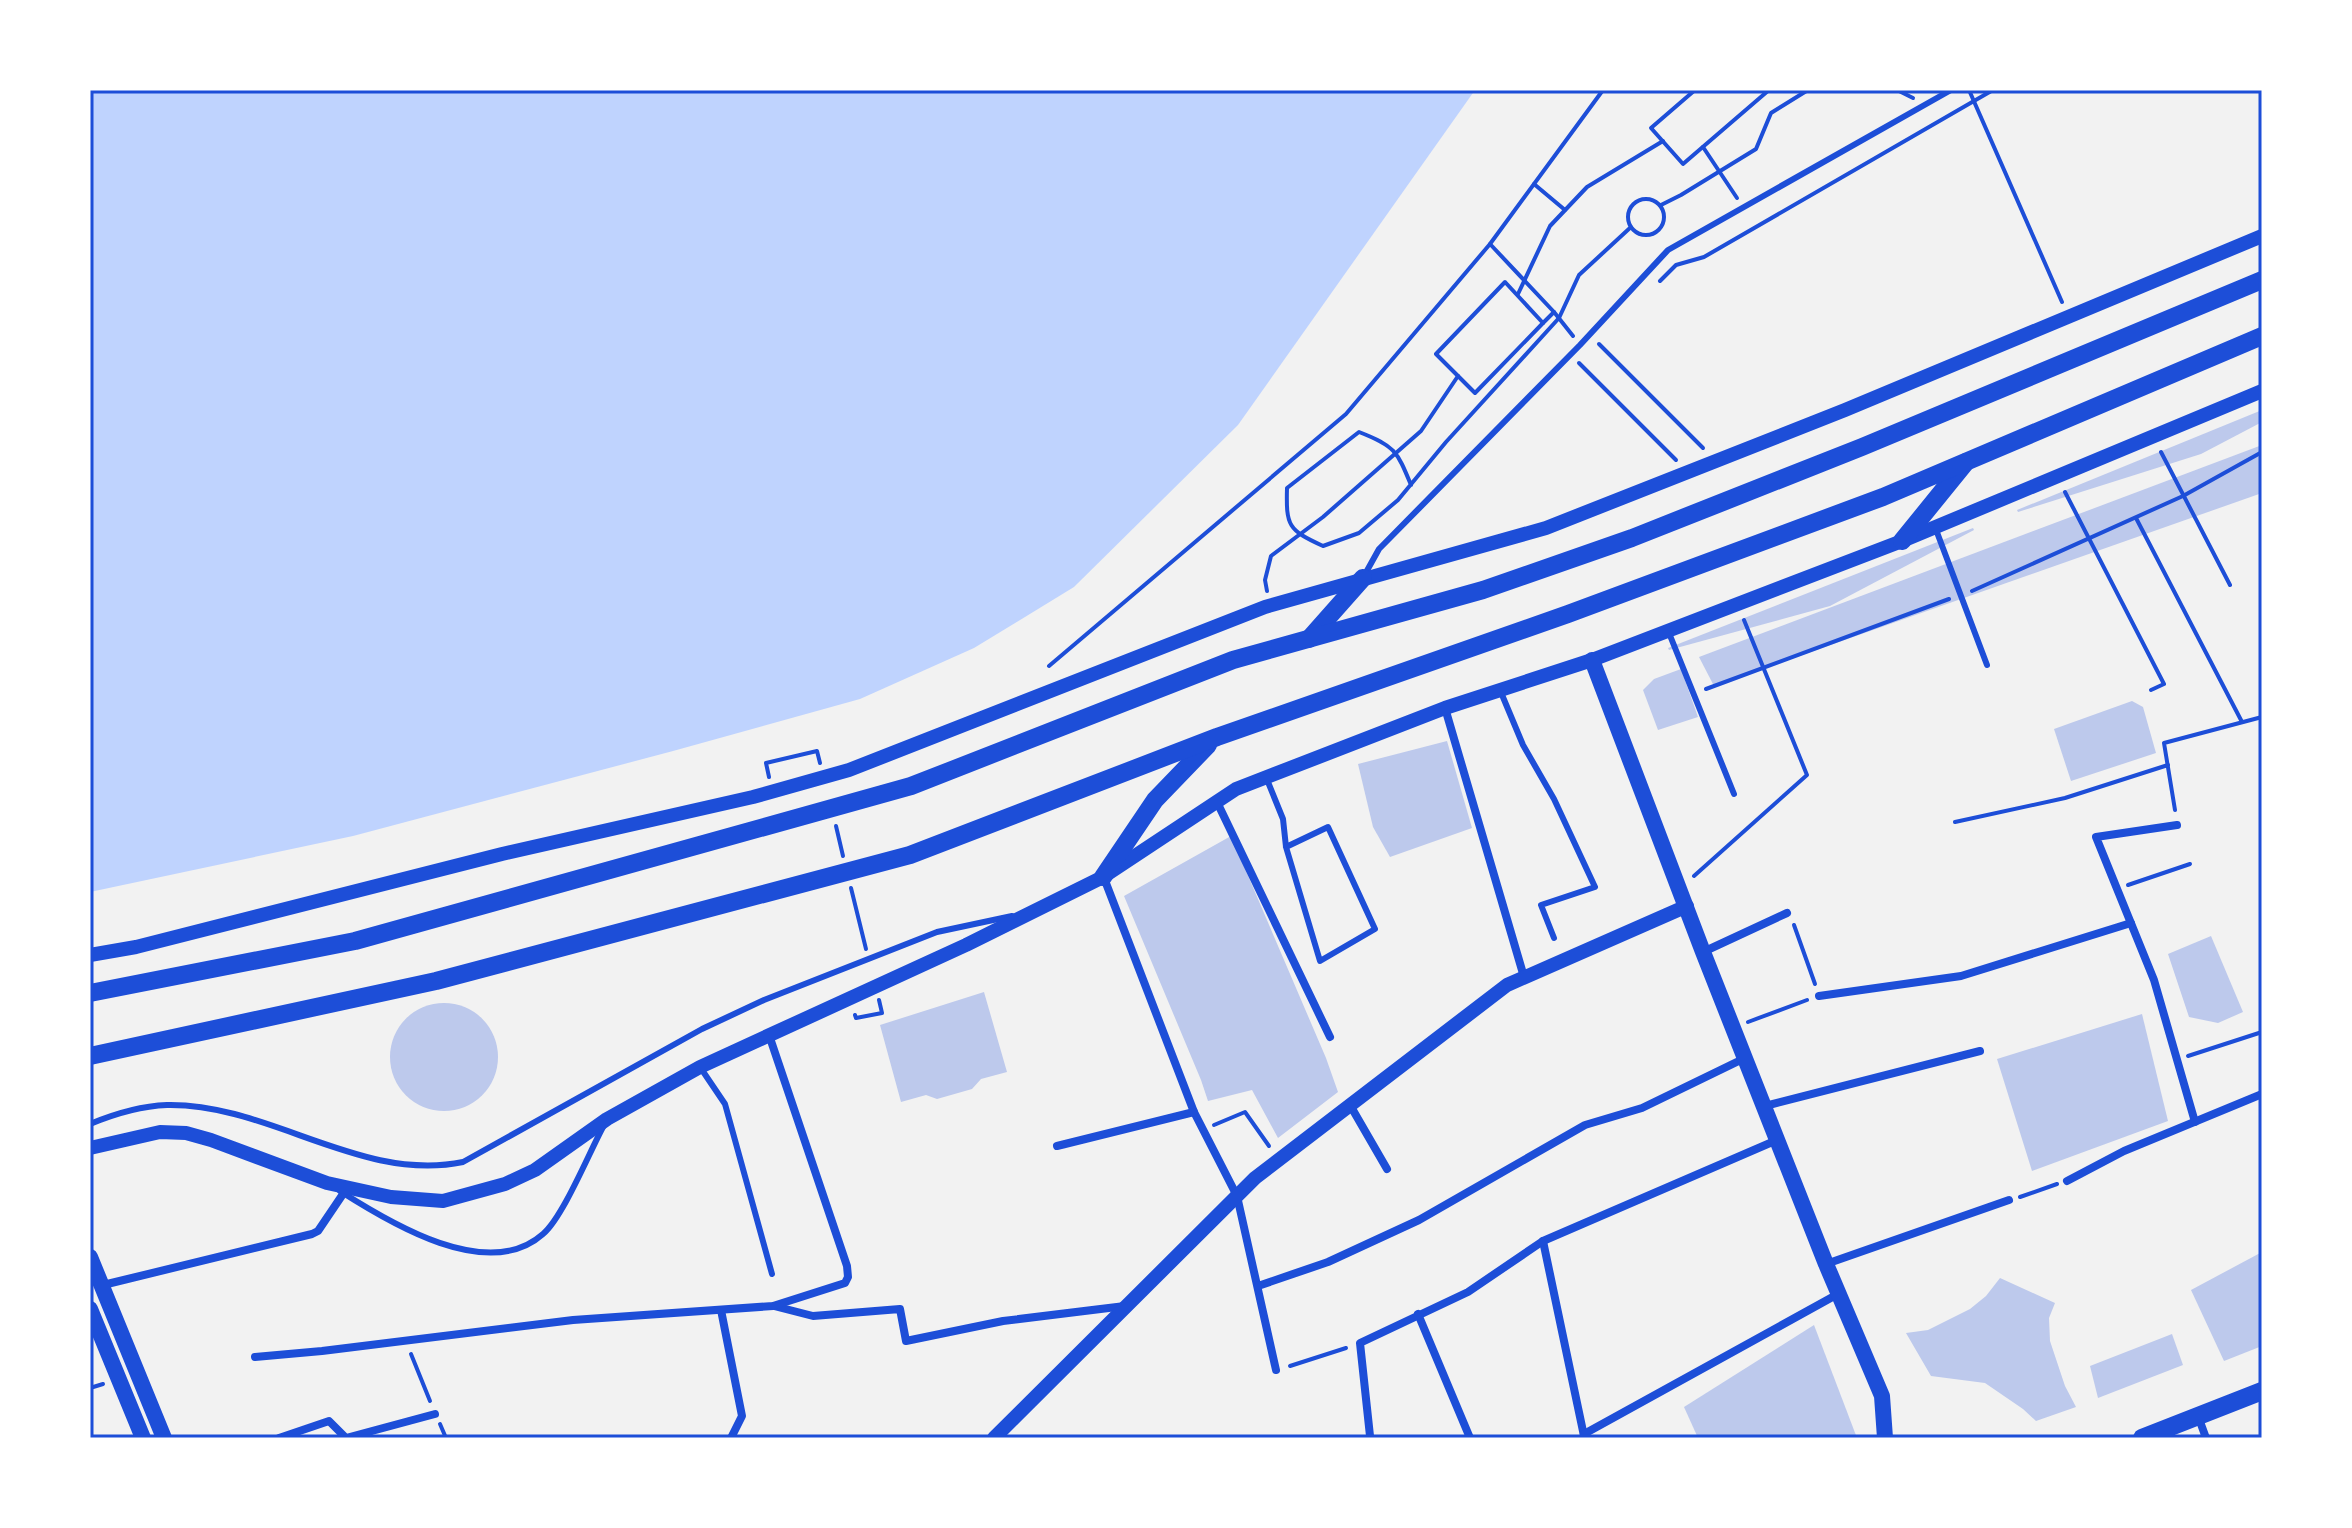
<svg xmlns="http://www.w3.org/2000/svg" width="2352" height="1528" font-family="'IBM Plex Sans',sans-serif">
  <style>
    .water { fill: #bfd3fe }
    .building { fill: #bdc9ec }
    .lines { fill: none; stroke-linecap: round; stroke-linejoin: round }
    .path { stroke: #1d4ed8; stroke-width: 4 }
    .service { stroke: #1d4ed8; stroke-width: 6 }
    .minor { stroke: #1d4ed8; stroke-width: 8 }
    .tertiary { stroke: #1d4ed8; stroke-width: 14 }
    .secondary { stroke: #1d4ed8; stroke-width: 16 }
    .primary { stroke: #1d4ed8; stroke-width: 18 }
    .neatline { fill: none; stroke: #1d4ed8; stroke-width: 3 }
  </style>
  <rect width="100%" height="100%" fill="#f2f2f2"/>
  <path class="water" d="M90 90H1475L1238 425 1074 587 974 648 860 699 673 751 353 836 90 892Z"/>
  <g class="building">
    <path d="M2262 410V422L2201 454 2018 512 2017 510Z"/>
    <path d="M2262 445V493L1714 686 1699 657Z"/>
    <path d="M1973 528 1974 530 1830 606 1669 650 1668 648Z"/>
    <path d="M1681 669 1698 717 1658 730 1643 690 1654 679Z"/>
    <path d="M2132 701 2143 707 2156 753 2071 781 2054 729Z"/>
    <path d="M1447 741 1472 828 1390 857 1373 827 1358 764Z"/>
    <path d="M1231 836 1326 1058 1338 1092 1278 1138 1252 1090 1208 1101 1201 1080 1124 896Z"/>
    <path d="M2211 936 2243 1012 2218 1023 2189 1017 2168 954Z"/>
    <path d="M984 992 1007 1072 981 1079 972 1089 937 1099 926 1095 901 1102 880 1025Z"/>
    <circle cx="444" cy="1057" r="54"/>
    <path d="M2142 1014 2168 1121 2032 1171 1997 1059Z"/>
    <path d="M2262 1252V1346L2224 1361 2191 1290Z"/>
    <path d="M2000 1278 2055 1303 2049 1318 2050 1341 2065 1386 2076 1407 2036 1421 2023 1409 1985 1383 1931 1376 1906 1333 1928 1330 1970 1309 1986 1296Z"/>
    <path d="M1814 1325 1857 1438H1698L1684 1407Z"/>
    <path d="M2172 1334 2183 1365 2098 1398 2090 1366Z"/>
  </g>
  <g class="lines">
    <g class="path">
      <path d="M1695 90 1651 128 1683 164 1769 90"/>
      <path d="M1897 90 1913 98"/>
      <path d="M1969 90 2062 302"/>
      <path d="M1703 147 1737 198"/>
      <path d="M1534 184 1565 210"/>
      <circle cx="1646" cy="217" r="18"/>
      <path d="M1661 205 1681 195 1756 149 1771 113 1808 90"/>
      <path d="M1490 244 1554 312 1573 336"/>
      <path d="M1660 281 1676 265 1704 257 1993 90"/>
      <path d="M1505 282 1543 323 1475 393 1436 354Z"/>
      <path d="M1518 294 1550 226 1587 187 1663 141"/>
      <path d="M1543 323 1554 312"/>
      <path d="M1599 344 1703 448"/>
      <path d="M1579 363 1676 460"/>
      <path d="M2161 452 2230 585"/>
      <path d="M1411 485C1397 451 1395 446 1359 432L1287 488C1286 526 1288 530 1323 546L1359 533 1398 500 1446 442 1559 318 1579 275 1631 227"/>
      <path d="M2065 492 2164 684 2151 690"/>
      <path d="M2136 518 2242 722"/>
      <path d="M1267 591 1265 580 1271 556 1323 517 1421 431 1458 376"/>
      <path d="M1972 591 2183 496 2262 452"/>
      <path d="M1049 666 1346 414 1490 244 1603 90"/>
      <path d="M1706 689 1949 599"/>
      <path d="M769 777 766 763 817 751 820 763"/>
      <path d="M2175 810 2164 743 2262 717"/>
      <path d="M1955 822 2065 798 2168 765"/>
      <path d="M836 826 843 856"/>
      <path d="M1694 876 1807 775 1744 620"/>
      <path d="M2128 885 2190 864"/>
      <path d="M851 888 866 949"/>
      <path d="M1794 925 1815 984"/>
      <path d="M855 1015 856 1018 882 1013 879 1000"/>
      <path d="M1748 1022 1807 1000"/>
      <path d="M2188 1056 2262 1032"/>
      <path d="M1214 1125 1245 1112 1269 1146"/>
      <path d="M2020 1197 2057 1184"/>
      <path d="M411 1354 430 1401"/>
      <path d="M1290 1366 1346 1348"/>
      <path d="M90 1388 103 1384"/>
      <path d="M440 1424 446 1438"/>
    </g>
    <g class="service">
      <path d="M1935 527 1987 665"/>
      <path d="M1364 576 1379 549 1580 345 1668 250 1951 90"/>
      <path d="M1669 633 1734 794"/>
      <path d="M1500 690 1523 745 1554 799 1595 887 1541 905 1554 938"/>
      <path d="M1266 777 1283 819 1286 847 1320 961 1375 929 1328 827 1286 847"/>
      <path d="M700 1067 725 1104 772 1274"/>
      <path d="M90 1124C114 1114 141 1106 167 1105 269 1103 360 1183 463 1162L702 1029 764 1000 937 932 1012 916"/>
      <path d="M340 1191C390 1223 488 1283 543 1234 563 1217 589 1153 603 1127"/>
    </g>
    <g class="minor">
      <path d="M1445 708 1524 977"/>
      <path d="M1217 802 1330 1037"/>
      <path d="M2177 825 2096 837 2154 980 2195 1122"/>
      <path d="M1104 878 1194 1112 1237 1196 1276 1370"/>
      <path d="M1703 952 1787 913"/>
      <path d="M1819 996 1961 976 2131 923"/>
      <path d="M1350 1105 1387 1169"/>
      <path d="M1765 1106 1980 1051"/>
      <path d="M1057 1146 1194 1112"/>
      <path d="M2067 1181 2124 1151 2262 1094"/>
      <path d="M1543 1241 1584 1436"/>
      <path d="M1826 1264 2009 1200"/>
      <path d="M103 1285 312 1234 318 1231 343 1194"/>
      <path d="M1258 1286 1328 1262 1419 1220 1585 1125 1642 1108 1745 1058"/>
      <path d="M774 1306 813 1316 900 1309 906 1341 1003 1321 1125 1306"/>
      <path d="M721 1310 742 1416 731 1438"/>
      <path d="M1418 1314 1470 1438"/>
      <path d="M255 1357 322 1351 573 1320 773 1306 845 1283 848 1277 847 1266 769 1035"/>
      <path d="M2198 1416 2206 1438"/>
      <path d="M1584 1434 1838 1294"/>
      <path d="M1370 1436 1360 1343 1468 1292 1543 1241 1777 1140"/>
      <path d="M279 1438 329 1421 346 1438 435 1414"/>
    </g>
    <g class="tertiary">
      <path d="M90 955 136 947 502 854 753 797 849 770 1265 607 1546 528 1845 410 2262 236"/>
      <path d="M90 1148 160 1132 186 1133 211 1140 327 1183 391 1197 443 1201 505 1184 535 1170 607 1119 700 1067 966 945 1103 877 1236 789 1445 708 1592 660 1902 541 2262 391"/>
      <path d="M994 1438 1255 1178 1507 985 1687 906"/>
    </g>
    <g class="secondary">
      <path d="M1592 660 1703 952 1826 1264 1882 1396 1885 1438"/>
      <path d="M90 1257 164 1438"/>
      <path d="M90 1309 143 1438"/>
    </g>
    <g class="primary">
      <path d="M1902 541 1966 462"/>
      <path d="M1309 639 1363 578"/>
      <path d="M1103 877 1155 800 1208 745"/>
      <path d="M90 993 355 941 911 786 1233 660 1483 590 1632 538 1862 447 2262 280"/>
      <path d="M90 1056 436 981 910 855 1217 737 1568 614 1883 497 2262 336"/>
      <path d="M2142 1438 2262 1391"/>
    </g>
  </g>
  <rect width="2352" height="1528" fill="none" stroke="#ffffff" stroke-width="184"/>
  <rect x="92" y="92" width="2168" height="1344" class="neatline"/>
</svg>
